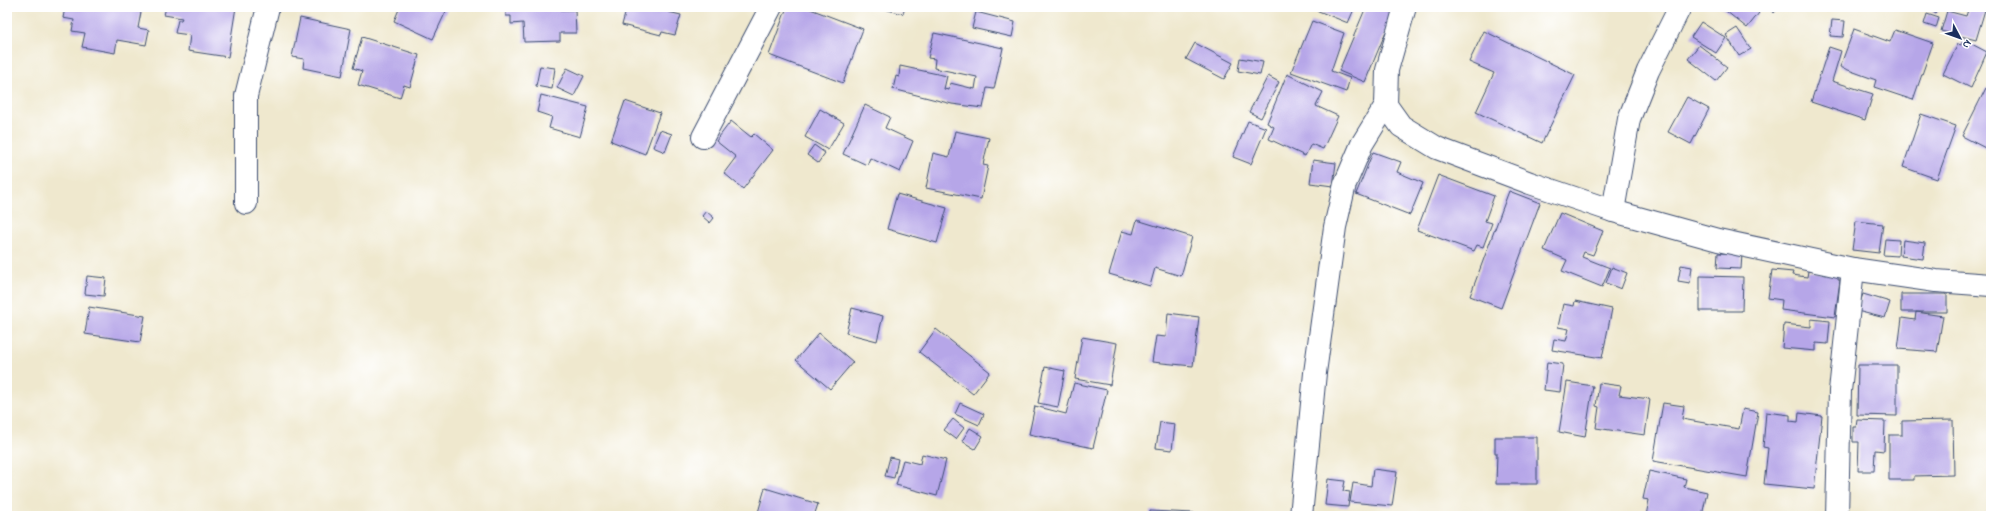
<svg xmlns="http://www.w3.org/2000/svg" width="1998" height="523" font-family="'Indie Flower',sans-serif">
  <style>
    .building { fill: #b6a6e8 }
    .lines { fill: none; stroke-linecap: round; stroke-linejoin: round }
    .minor-casing { stroke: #3b4b6f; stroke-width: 24 }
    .minor { stroke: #fff; stroke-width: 22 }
  </style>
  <rect width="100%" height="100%" fill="#fff"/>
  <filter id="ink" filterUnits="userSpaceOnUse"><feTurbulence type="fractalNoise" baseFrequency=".025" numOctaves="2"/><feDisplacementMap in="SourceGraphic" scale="8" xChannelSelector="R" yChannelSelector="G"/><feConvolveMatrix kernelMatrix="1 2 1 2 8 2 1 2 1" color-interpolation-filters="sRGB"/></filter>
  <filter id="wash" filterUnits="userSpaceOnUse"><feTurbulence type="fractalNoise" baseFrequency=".012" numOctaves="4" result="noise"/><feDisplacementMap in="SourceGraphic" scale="16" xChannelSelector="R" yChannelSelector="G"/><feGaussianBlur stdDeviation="0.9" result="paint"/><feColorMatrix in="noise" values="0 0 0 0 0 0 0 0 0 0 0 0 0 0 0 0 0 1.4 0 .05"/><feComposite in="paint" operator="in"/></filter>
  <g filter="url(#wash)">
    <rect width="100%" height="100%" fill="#efe8ce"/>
    <g id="blocks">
      <g class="building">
        <path d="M65 7H142L138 28 149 30 146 45 117 40 115 53 82 47 85 33 72 31 74 20 63 18Z"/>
        <path d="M166 7H236L228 57 188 51 190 35 175 33 178 20H181L182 18 164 15Z"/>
        <path d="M400 7H448L433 39 394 21Z"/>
        <path d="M506 7H562L561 10H575L576 33H560V41L524 42 523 23 511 24V16H506Z"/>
        <path d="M627 7H669L668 12 681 15 675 35 662 32 661 35 622 25Z"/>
        <path d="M787 7H805L863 29 843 83 769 55Z"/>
        <path d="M877 7H905L903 14Z"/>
        <path d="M1317 7H1355L1348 23 1316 10Z"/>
        <path d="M1366 7H1396L1365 82 1339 71Z"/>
        <path d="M1721 7H1752L1759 13 1747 28Z"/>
        <path d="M1766 7H1779L1774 13Z"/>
        <path d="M1925 7H1941L1936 14Z"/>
        <path d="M1969 7 1985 10 1976 40 1941 31 1947 11 1966 16Z"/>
        <path d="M976 12 1015 22 1012 37 972 28Z"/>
        <path d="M1927 14 1939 18 1936 28 1924 24Z"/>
        <path d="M300 18 351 29 342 76 303 68 304 59 292 57Z"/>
        <path d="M1832 20 1845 21 1843 37 1830 36Z"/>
        <path d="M1312 21 1344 33 1331 71 1350 78 1346 92 1291 72Z"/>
        <path d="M1701 22 1726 38 1716 53 1691 37Z"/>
        <path d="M1737 28 1751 49 1739 56 1726 35Z"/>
        <path d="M1854 29 1890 42 1895 30 1933 43 1913 100 1874 87 1876 80 1840 67Z"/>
        <path d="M1484 31 1575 75 1542 143 1476 112 1494 73 1469 62Z"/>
        <path d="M934 33 1003 48 994 89 987 88 983 108 952 104 893 89 896 76 899 77 900 66 947 76 944 89 949 90 950 83 975 89 977 77 934 68 935 59 928 58Z"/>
        <path d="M362 37 419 55 410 87 404 85 400 98 358 85 362 71 353 68Z"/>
        <path d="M1964 40 1987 52 1971 88 1943 74 1958 44 1961 45Z"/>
        <path d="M1195 43 1233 63 1224 79 1186 59Z"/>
        <path d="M1699 45 1727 67 1716 81 1688 59Z"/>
        <path d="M1829 47 1841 51 1832 81 1873 94 1865 120 1811 102Z"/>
        <path d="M1240 58 1263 62 1260 75 1238 71Z"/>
        <path d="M540 66 555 68 552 89 536 86Z"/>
        <path d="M567 68 584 76 574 96 557 88Z"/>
        <path d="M1287 74 1323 92 1316 106 1338 116 1323 149 1311 144 1305 156 1269 139 1274 127 1267 123Z"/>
        <path d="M1268 76 1279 82 1261 118 1249 112Z"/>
        <path d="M1986 88 1991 90V151L1962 136Z"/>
        <path d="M541 95 588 107 580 137 549 128 552 117 537 112Z"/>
        <path d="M1687 97 1709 109 1691 144 1668 132Z"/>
        <path d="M625 101 660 113 645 154 611 141Z"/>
        <path d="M865 105 890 117 885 128 913 141 900 172 870 158 867 165 843 154Z"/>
        <path d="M820 109 844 123 828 150 805 137Z"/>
        <path d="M1921 114 1956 126 1937 179 1903 167Z"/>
        <path d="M731 121 751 137 754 134 773 150 743 189 724 173 736 157 716 141Z"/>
        <path d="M1248 121 1266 128 1251 164 1233 157Z"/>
        <path d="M660 130 672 134 665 152 653 147Z"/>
        <path d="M955 131 989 138 983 165 988 166 981 199 926 188 933 153 949 157Z"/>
        <path d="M814 145 825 153 818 163 807 155Z"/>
        <path d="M1373 152 1401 162 1397 172 1423 183 1410 215 1356 194Z"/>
        <path d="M1313 160 1336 163 1333 186 1310 183Z"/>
        <path d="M1438 175 1494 196 1485 221 1492 223 1483 247 1477 245 1474 251 1417 230Z"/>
        <path d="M1509 191 1540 203 1501 308 1470 296Z"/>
        <path d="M897 194 947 208 937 243 887 229Z"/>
        <path d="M706 211 714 218 710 223 702 216Z"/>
        <path d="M1560 213 1603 231 1593 255 1584 252 1582 257 1610 268 1602 287 1562 271 1567 260 1544 250Z"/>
        <path d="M1137 220 1192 237 1181 276 1155 268 1150 286 1109 274 1122 231 1133 234Z"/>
        <path d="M1856 221 1883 224 1879 253 1852 250Z"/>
        <path d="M1885 239 1899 240 1898 256 1883 255Z"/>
        <path d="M1903 240 1925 243 1923 259 1901 256Z"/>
        <path d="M1718 253 1742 254 1741 269 1717 268Z"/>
        <path d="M1681 265 1692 267 1690 283 1678 281Z"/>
        <path d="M1612 267 1627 273 1621 289 1606 283Z"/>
        <path d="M1772 270 1793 272 1792 275 1807 277 1808 271 1838 275V280H1840L1835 317 1781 310 1782 300 1768 298Z"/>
        <path d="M87 276 106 278 104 296 85 294Z"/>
        <path d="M1700 276 1743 277 1742 311H1700Z"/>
        <path d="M1863 294 1890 302 1885 318 1857 311Z"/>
        <path d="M1901 294H1947V312H1916L1943 316 1937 352 1898 349 1902 318 1915 320 1916 312H1901Z"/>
        <path d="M1575 301 1612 309 1602 358 1552 350 1554 339 1566 341 1569 329 1558 327 1563 304 1574 306Z"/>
        <path d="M89 307 145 316 140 342 85 334Z"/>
        <path d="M852 308 883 316 877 341 846 333Z"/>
        <path d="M1168 313 1199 317 1193 366 1152 362 1156 336 1166 337Z"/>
        <path d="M1811 319 1830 321 1828 344 1816 343V351L1782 348 1784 324 1811 327Z"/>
        <path d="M936 329 990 372 973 394 919 352Z"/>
        <path d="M819 333 853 362 830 389 796 360Z"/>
        <path d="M1082 337 1117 343 1110 385 1075 379Z"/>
        <path d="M1547 362 1563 364 1560 392 1544 390Z"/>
        <path d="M1858 365H1897V416L1857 415Z"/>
        <path d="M1045 367 1065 371 1058 407 1038 403Z"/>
        <path d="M1567 382 1593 386 1585 437 1559 432Z"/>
        <path d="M1074 383 1107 390 1093 448 1029 434 1035 406 1066 414Z"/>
        <path d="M1599 383 1621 386 1619 395 1650 399 1645 435 1596 428 1599 407 1596 406Z"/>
        <path d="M960 403 984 414 979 425 955 414Z"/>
        <path d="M1663 403 1684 406 1682 419 1739 429 1743 409 1758 412 1747 477 1653 461Z"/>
        <path d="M1766 412 1790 415V421L1798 422 1799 413 1822 416 1814 489 1764 484 1768 448 1763 447Z"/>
        <path d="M953 419 964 428 956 439 944 430Z"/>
        <path d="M1857 420 1885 421 1884 451 1875 450 1874 471H1858L1859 442H1853V427H1856Z"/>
        <path d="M1953 420 1954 475 1914 476V480H1889V435H1902V421Z"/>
        <path d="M1160 422 1175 424 1172 450 1156 448Z"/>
        <path d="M970 428 983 436 975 449 962 441Z"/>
        <path d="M1495 437H1537V484H1496L1497 453H1495Z"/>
        <path d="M922 454 946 460 937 496 896 485 903 460 920 464Z"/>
        <path d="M890 457 898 459 894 478 885 476Z"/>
        <path d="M1373 469 1397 472 1392 506 1350 502 1353 483 1371 486Z"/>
        <path d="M1649 471 1686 479 1684 487 1707 492 1702 516H1646L1649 500 1643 499Z"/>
        <path d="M1328 479 1345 481 1343 491 1350 492 1348 507 1325 505Z"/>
        <path d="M765 488 818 504 814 516H757Z"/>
        <path d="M1150 511 1194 513V516H1150Z"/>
      </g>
    </g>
  </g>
  <g filter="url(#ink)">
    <use href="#blocks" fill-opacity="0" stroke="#3b4b6f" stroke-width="1"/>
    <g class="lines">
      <g class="minor-casing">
        <g id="minor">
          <path d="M1405 7 1387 70 1386 105 1401 126 1437 148 1530 183 1613 211 1718 240 1853 269 1936 281 1991 285"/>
          <path d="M703 137 771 7"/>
          <path d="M246 203V96L268 7"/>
          <path d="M1613 211 1629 119 1648 71 1680 7"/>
          <path d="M1301 516 1315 373 1335 227 1345 184 1362 144 1386 105"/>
          <path d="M1837 516 1840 391 1853 269"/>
        </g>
      </g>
      <use href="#minor" class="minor"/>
    </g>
  </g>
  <rect width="1998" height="523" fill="none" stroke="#fff" stroke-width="24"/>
  <g transform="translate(1960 38) rotate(131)" stroke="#ffffff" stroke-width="3" paint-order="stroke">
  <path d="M0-3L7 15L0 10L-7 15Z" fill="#1b2f5e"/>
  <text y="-6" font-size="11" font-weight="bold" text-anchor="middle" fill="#1b2f5e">N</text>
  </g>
</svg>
